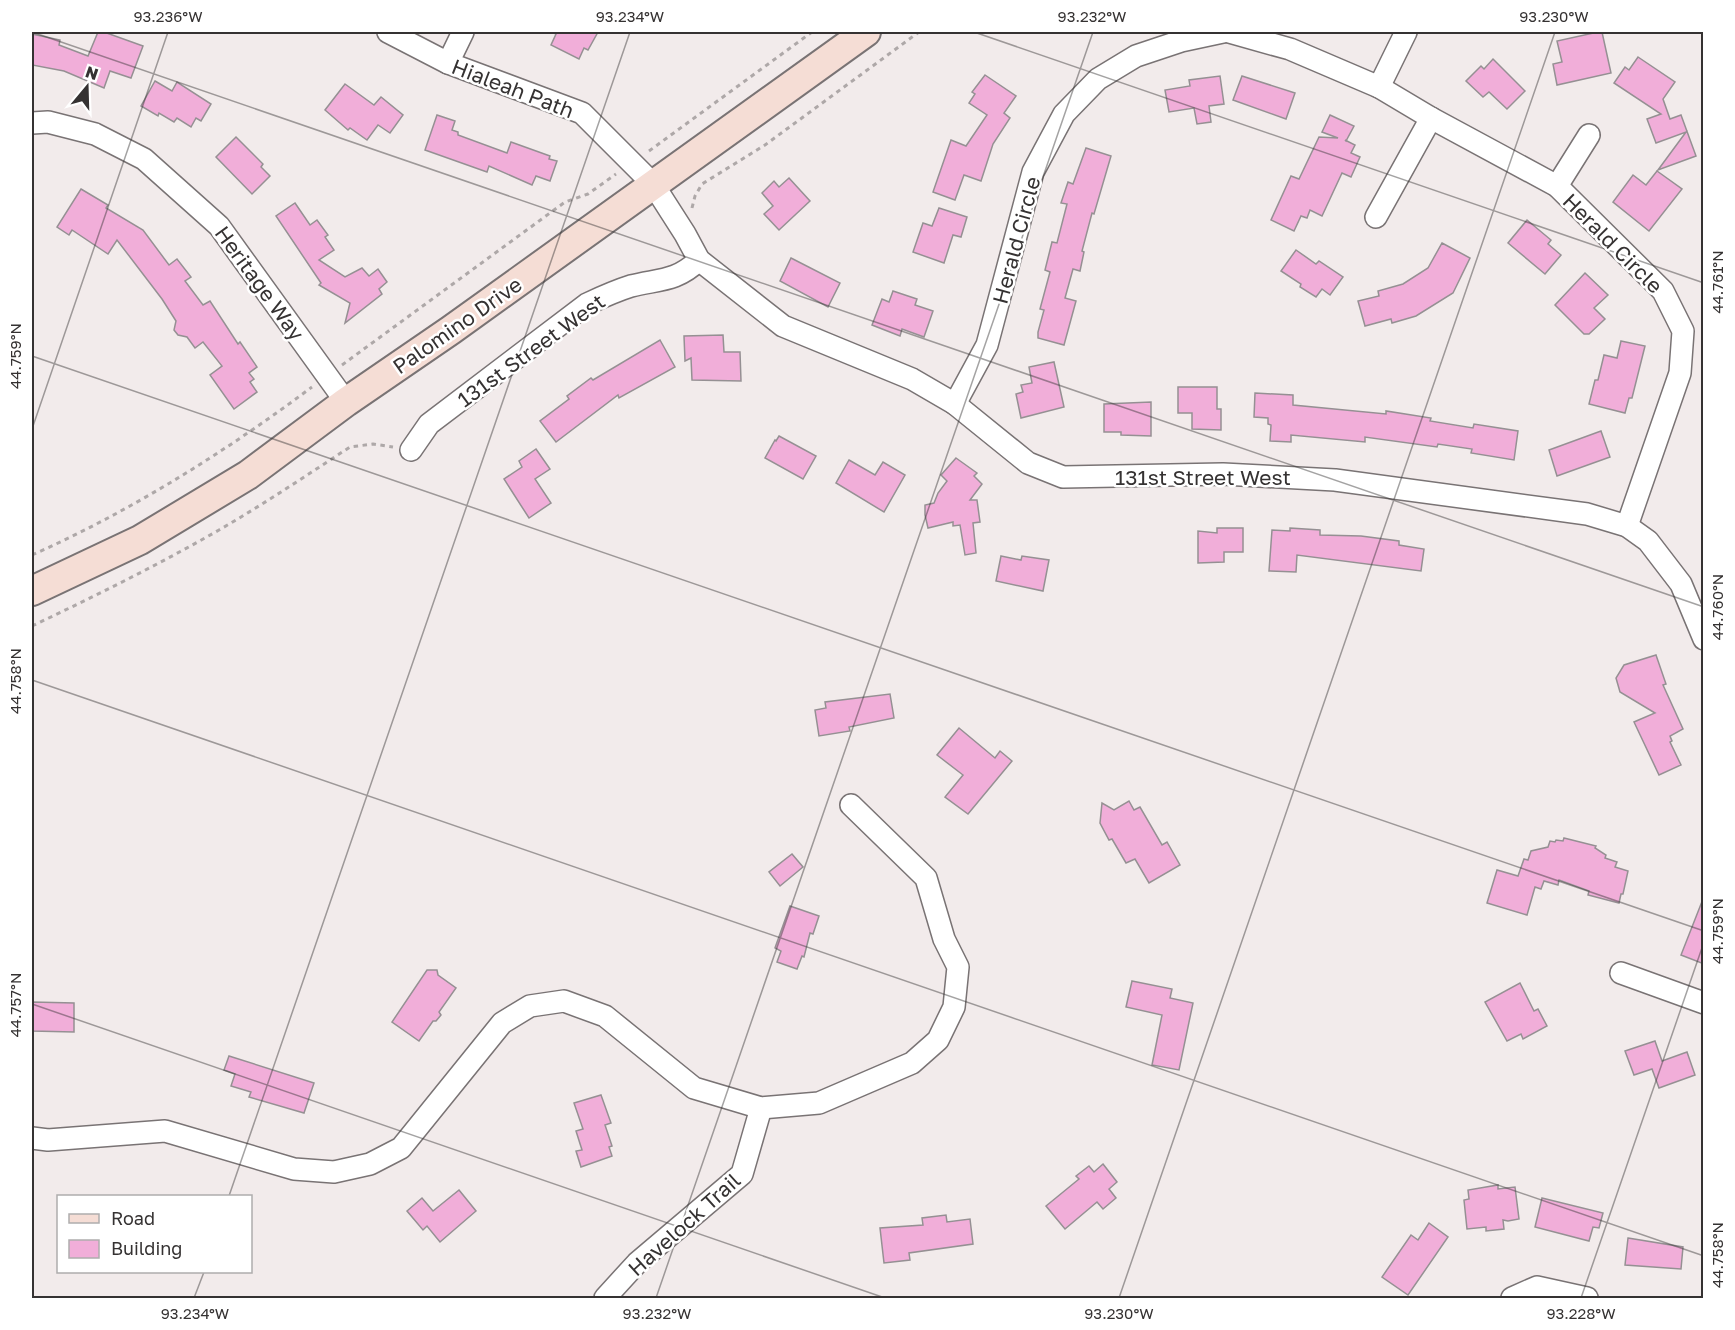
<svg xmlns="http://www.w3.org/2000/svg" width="1735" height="1330" font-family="'Golos Text',sans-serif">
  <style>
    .building { fill: #f1aed9; stroke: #959093; stroke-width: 1.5 }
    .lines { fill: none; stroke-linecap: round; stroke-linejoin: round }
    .street-casing { stroke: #797374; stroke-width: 24 }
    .secondary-casing { stroke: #797374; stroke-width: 32 }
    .path { stroke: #aea8a8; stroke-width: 3; stroke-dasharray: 4.5 4.5; stroke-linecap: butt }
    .street { stroke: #fff; stroke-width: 21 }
    .secondary { stroke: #f5ddd5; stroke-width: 28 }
    .ticks { fill: none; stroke: #353232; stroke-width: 1.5; stroke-opacity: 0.45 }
    .labels { text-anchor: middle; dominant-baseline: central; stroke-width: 5; stroke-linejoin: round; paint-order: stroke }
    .street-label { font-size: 21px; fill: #353232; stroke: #fff }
    .neatline { fill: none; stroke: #353232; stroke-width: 2 }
    .ticks-label { font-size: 15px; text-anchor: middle; fill: #353232 }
  </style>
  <rect width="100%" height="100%" fill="#f2ebeb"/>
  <g class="building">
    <path d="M98 32H104L143 46 131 78 110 71 104 88 64 71 32 65V34L60 40 59 45 88 56Z"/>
    <path d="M552 32H598L588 50 584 48 579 59 551 45 556 34Z"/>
    <path d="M1598 32H1602L1611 73 1557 85 1553 64 1562 62 1557 41Z"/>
    <path d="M1638 57 1675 82 1663 99 1670 119 1681 115 1696 156 1658 170 1686 132 1656 143 1647 119 1661 114 1614 83 1625 67 1629 70Z"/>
    <path d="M1493 59 1525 91 1507 109 1489 92 1483 97 1466 81 1481 66 1484 69Z"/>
    <path d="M985 75 1016 96 1004 113 1010 118 993 144 981 181 964 175 955 200 933 192 951 140 966 146 987 115 969 103 975 94 972 92Z"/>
    <path d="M1220 76 1224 104 1209 106 1211 122 1197 124 1194 108 1169 112 1165 90 1190 86 1189 80Z"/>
    <path d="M1242 76 1295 93 1286 119 1233 100Z"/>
    <path d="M155 81 172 91 177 82 211 104 201 121 196 118 191 127 177 118 174 122 159 113 158 116 141 106Z"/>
    <path d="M345 84 374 105 381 97 403 115 390 133 378 125 367 140 350 128 348 130 325 110Z"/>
    <path d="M437 115 455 121 452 130 458 132V135L507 153 511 142 550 156 549 159 557 161 550 181 536 176 532 185 489 166 487 172 425 150Z"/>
    <path d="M1330 115 1354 126 1346 141 1345 140 1355 145 1351 153 1360 157 1351 177 1342 173 1322 216 1310 210 1307 218 1301 216 1294 231 1271 220 1291 176 1299 179 1319 137 1338 138 1322 132Z"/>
    <path d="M236 137 263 164 261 167 270 176 252 194 216 157Z"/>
    <path d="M1086 148 1111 156 1094 214 1092 213 1082 251 1084 252 1080 271 1073 269 1065 298 1076 301 1064 345 1038 338V332L1044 310 1040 309 1050 272 1045 270 1052 242 1057 243 1067 204 1061 203 1068 182 1073 184Z"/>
    <path d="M1657 171 1682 189 1649 231 1613 202 1633 175 1646 185Z"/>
    <path d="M789 178 810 201 779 230 764 214 773 206 762 193 774 181 779 187Z"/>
    <path d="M81 189 108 205 106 208 143 230 169 265 177 259 191 277 185 281 203 305 210 301 238 344 240 342 257 367 249 373 254 379 250 382 257 392 234 409 210 375 222 366 203 342 195 348 187 337 178 335 174 330 176 321 162 299 117 240 108 254 72 230 69 235 57 227Z"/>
    <path d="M295 203 310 225 317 220 328 235 325 237 334 250 319 260 345 277 362 268 369 276 378 269 387 282 379 289 382 294 345 323 350 303 319 285 321 283 276 216Z"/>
    <path d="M939 208 967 217 961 237 953 235 944 263 913 252 923 223 932 226Z"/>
    <path d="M1527 220 1551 240 1548 244 1561 255 1545 274 1508 243Z"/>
    <path d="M1442 243 1470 258 1453 293 1416 316 1392 323 1391 319 1365 326 1358 301 1379 296 1378 291 1403 284 1428 268Z"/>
    <path d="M1296 250 1316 264 1319 261 1343 277 1330 295 1322 289 1316 297 1300 287 1301 284 1281 271Z"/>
    <path d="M791 258 840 283 828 307 780 281Z"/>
    <path d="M1585 273 1608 295 1594 308 1605 319 1589 334H1584L1555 305Z"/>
    <path d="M893 291 917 299 915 305 933 311 924 337 902 329 900 336 872 325 882 299 889 302Z"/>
    <path d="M723 335 724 352H740L741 381 692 380 691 358 685 361 684 336Z"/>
    <path d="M660 340 675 367 619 398 618 395 556 442 540 421 569 399 567 396 591 378 593 380Z"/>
    <path d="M1621 341 1645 346 1632 398H1629L1625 413 1589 404 1595 380H1598L1604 355 1617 358Z"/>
    <path d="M1054 362 1064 407 1021 418 1016 394 1023 392 1021 385 1032 383 1029 367Z"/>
    <path d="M1178 387H1217V409H1221V430L1192 429V413H1178Z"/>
    <path d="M1255 393 1293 395V405L1386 414V411L1431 418 1430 421 1473 428 1474 424 1518 431 1514 460 1471 453 1472 449 1438 444 1437 447 1365 437V442L1291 435V442L1270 441 1271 425 1268 424V418L1254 417Z"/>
    <path d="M1151 402V436L1121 435V432H1104V404Z"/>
    <path d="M1601 431 1610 457 1557 476 1549 450Z"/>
    <path d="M779 436 816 456 803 479 765 458 775 440 776 441Z"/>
    <path d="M536 449 550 469 535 479 551 503 529 518 504 479 522 467 519 461Z"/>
    <path d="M956 458 977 473 974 476 982 484 970 500H977L980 522 973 523 976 553 965 555 960 525 953 526V522L928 528 925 515V505L934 503 938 493 947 481 941 475Z"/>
    <path d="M849 460 875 475 883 462 905 475 884 512 836 483Z"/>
    <path d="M1217 528H1243V552H1224V562L1198 563V531L1217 533Z"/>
    <path d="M1290 528 1320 530V535L1361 536 1399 541V545L1424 549 1421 571 1297 555 1296 572 1269 571 1272 530 1290 531Z"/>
    <path d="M1001 556 1021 560 1022 556 1049 560 1043 591 996 581Z"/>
    <path d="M1656 655 1666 684 1663 685 1683 729 1670 736 1672 741 1670 742 1681 765 1659 775 1634 722 1655 713 1620 692 1616 678 1624 665Z"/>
    <path d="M890 694 894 718 849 727 850 731 819 736 815 710 826 708 825 702Z"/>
    <path d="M959 728 995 758 1000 751 1012 761 968 814 945 797 963 775 937 755Z"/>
    <path d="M1129 801 1134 810 1140 807 1162 845 1167 842 1180 865 1149 883 1135 859 1126 863 1112 839 1109 840 1100 823 1102 803 1114 810Z"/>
    <path d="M1564 838 1596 846 1595 848 1606 855 1605 858 1617 862 1615 867 1628 871 1623 894H1621L1619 903 1588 895 1589 891 1559 880 1558 885 1544 881 1541 889 1535 887 1527 915 1487 903 1497 870 1518 876 1524 859 1528 860 1531 851 1548 847 1550 841 1555 842 1556 840 1563 841Z"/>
    <path d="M792 854 803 867 780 886 769 872Z"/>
    <path d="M1703 899H1704V964L1681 955Z"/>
    <path d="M790 906 819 916 813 934 810 933 804 957 802 956 797 969 777 962 781 951 775 948Z"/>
    <path d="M427 970H437L438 975 456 988 439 1012 441 1015 436 1021H433L419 1041 392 1022Z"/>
    <path d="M1132 981 1172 989 1170 998 1193 1003 1179 1070 1152 1065 1162 1015 1126 1007Z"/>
    <path d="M1520 983 1534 1011 1538 1009 1547 1026 1523 1039 1521 1034 1507 1041 1485 1002Z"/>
    <path d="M32 1002 74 1003V1032L32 1031Z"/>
    <path d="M1655 1041 1662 1061 1687 1052 1695 1075 1659 1088 1652 1069 1634 1075 1625 1051Z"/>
    <path d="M229 1056 314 1083 304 1113 249 1097 251 1092 231 1086 235 1074 224 1070Z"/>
    <path d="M601 1095 611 1123 605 1125 612 1146 609 1147 612 1156 581 1167 576 1151 582 1150 576 1131 583 1129 574 1103Z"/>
    <path d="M1103 1164 1117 1182 1109 1189 1116 1198 1103 1209 1097 1202 1065 1229 1046 1206 1079 1179 1076 1176 1089 1166 1094 1172Z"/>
    <path d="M1498 1185V1189L1515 1187 1519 1219 1508 1221 1503 1220 1504 1229 1486 1231V1227L1467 1229 1464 1200 1469 1199 1468 1190Z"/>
    <path d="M459 1190 476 1211 440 1242 427 1226 423 1230 407 1211 422 1198 433 1211Z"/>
    <path d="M1542 1198 1603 1213 1599 1228 1593 1227 1589 1241 1535 1227Z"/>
    <path d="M946 1215 947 1222 970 1219 973 1244 909 1253 910 1260 884 1263 880 1228 923 1225 922 1218Z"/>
    <path d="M1429 1223 1448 1237 1408 1295 1382 1277 1411 1235 1418 1240Z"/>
    <path d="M1628 1238 1683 1247 1681 1269 1625 1265Z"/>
  </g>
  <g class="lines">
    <g class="street-casing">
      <g id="street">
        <path d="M388 32 448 63 582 113 653 184 685 234 699 260 783 326 912 379 955 404 1028 463 1063 477 1223 474 1335 480 1587 514 1627 526 1648 541 1681 584 1704 639"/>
        <path d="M1229 32 1290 49 1379 87 1431 118 1557 186 1663 291 1683 331 1680 373 1627 526"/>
        <path d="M448 63 463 32"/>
        <path d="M1379 87 1406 32"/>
        <path d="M32 123 48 122 95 134 144 159 219 226 346 402"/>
        <path d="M1557 186 1589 135"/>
        <path d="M1376 217 1431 118"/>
        <path d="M955 404 987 345 1033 172 1064 114 1098 79 1136 56 1181 41 1223 32"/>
        <path d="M411 450 429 424 587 304C602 297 615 291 631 286 659 279 676 282 699 260"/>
        <path d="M1621 973 1704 1003"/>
        <path d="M32 1138 48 1140 165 1131 294 1169 334 1172 370 1164 401 1148 502 1023 530 1006 564 1001 605 1016 694 1088 761 1108 819 1103 912 1063 938 1040 954 1007 958 967 944 939 926 878 851 805"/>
        <path d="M605 1298 637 1263 742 1174 761 1108"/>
        <path d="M1512 1298 1537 1287 1587 1298"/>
      </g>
    </g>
    <g class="secondary-casing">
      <path id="secondary" d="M32 591 140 540 248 475 346 402 451 330 866 32"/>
    </g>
    <g class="path">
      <path d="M649 151 812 32"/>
      <path d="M692 208 695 196 702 184 765 145 919 32"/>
      <path d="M342 365 565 202 588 194 616 174"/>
      <path d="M32 555C131 511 225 452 312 387"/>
      <path d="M32 626C95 596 158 565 219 530 264 504 307 475 350 447L373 444 393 447"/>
    </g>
    <use href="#street" class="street"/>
    <use href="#secondary" class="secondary"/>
  </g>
  <path class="ticks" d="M32 32 1704 607M974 32 1704 283M32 356 1704 931M32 429 168 32M32 680 1704 1256M32 1004 885 1298M229 1196 630 32M194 1298 204 1272M656 1298 1093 32M1119 1298 1555 32M1581 1298 1704 942"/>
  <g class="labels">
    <g class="street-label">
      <text transform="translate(513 88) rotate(21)">Hialeah Path</text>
      <text transform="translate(1016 240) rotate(-75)">Herald Circle</text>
      <text transform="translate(1613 243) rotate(45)">Herald Circle</text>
      <text transform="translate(260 283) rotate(54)">Heritage Way</text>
      <text transform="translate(457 325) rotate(-35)">Palomino Drive</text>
      <text transform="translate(531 350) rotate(-36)">131st Street West</text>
      <text x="1203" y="477">131st Street West</text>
      <text transform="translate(684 1224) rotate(-42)">Havelock Trail</text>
    </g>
  </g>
  <rect width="1735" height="1330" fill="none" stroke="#ffffff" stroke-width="66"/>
  <rect x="57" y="1195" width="195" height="78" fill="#ffffff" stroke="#aeadad" stroke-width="1.5"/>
  <rect x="69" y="1214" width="30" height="9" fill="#f5ddd5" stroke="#aeadad" stroke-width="1.5"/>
  <text x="111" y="1225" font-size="18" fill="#353232">Road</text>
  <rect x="69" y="1240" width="30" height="18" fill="#f1aed9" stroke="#aeadad" stroke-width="1.5"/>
  <text x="111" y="1255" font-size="18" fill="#353232">Building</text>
  <g transform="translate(87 87) rotate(19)" stroke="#ffffff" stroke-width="4.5" paint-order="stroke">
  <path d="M0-4.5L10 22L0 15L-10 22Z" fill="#353232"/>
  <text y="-9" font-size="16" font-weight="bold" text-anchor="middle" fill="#353232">N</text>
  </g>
  <rect x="33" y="33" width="1669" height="1264" class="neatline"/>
  <g class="ticks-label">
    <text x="168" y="22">93.236°W</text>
    <text x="630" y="22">93.234°W</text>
    <text x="1092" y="22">93.232°W</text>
    <text x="1554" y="22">93.230°W</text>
    <text transform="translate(1718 282) rotate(-90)" y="5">44.761°N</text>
    <text transform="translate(16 356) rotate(-90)" y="5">44.759°N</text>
    <text transform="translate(1718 607) rotate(-90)" y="5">44.760°N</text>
    <text transform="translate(16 681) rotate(-90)" y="5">44.758°N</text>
    <text transform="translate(1718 931) rotate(-90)" y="5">44.759°N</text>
    <text transform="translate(16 1005) rotate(-90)" y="5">44.757°N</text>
    <text transform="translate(1718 1255) rotate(-90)" y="5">44.758°N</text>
    <text x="195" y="1319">93.234°W</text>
    <text x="657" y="1319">93.232°W</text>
    <text x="1119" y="1319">93.230°W</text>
    <text x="1581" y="1319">93.228°W</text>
  </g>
</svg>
